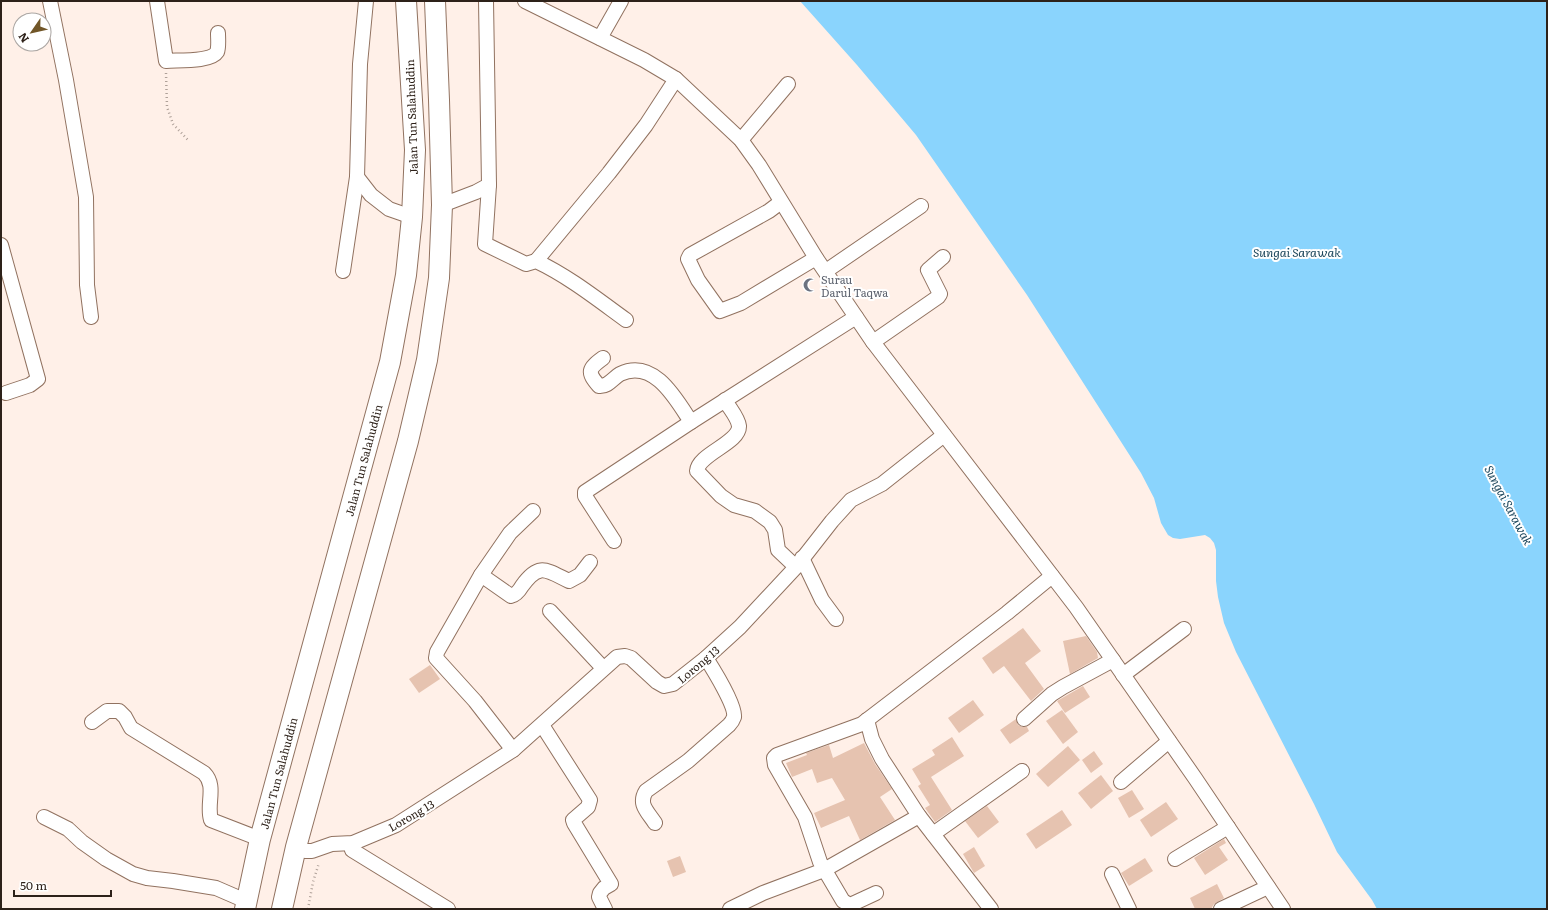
<svg xmlns="http://www.w3.org/2000/svg" width="1548" height="910" font-family="Literata,serif">
  <style>
    .water { fill: #8ad4fd }
    .building { fill: #e6c3b0 }
    .lines { fill: none; stroke-linecap: round; stroke-linejoin: round }
    .minor-casing { stroke: #917260; stroke-width: 16 }
    .highway-casing { stroke: #917260; stroke-width: 22 }
    .path { stroke: #afa199; stroke-width: 2.5; stroke-dasharray: 1 3; stroke-linecap: butt }
    .minor { stroke: #fff; stroke-width: 14 }
    .highway { stroke: #fff; stroke-width: 20 }
    .labels { text-anchor: middle; dominant-baseline: central; stroke-width: 4; stroke-linejoin: round; paint-order: stroke }
    .street-label { font-size: 11px; fill: #2d2119; stroke: #fff }
    .worship-label { font-size: 11px; fill: #5b616d; stroke: #fff; text-anchor: start }
    .water-label { font-size: 12px; font-style: italic; fill: #1e485d; stroke: #fff }
  </style>
  <rect width="100%" height="100%" fill="#fff0e8"/>
  <path class="water" d="M800 1H1547V909H1377L1372 900 1337 852 1314 804 1236 652 1224 623 1218 597 1216 581V550L1214 543 1210 538 1205 535 1180 539 1173 538 1168 535 1161 523 1154 498 1141 473 1027 295 916 135 857 65Z"/>
  <g class="building">
    <path d="M1023 628 1041 651 1025 663 1044 689 1031 701 1004 666 993 674 982 658Z"/>
    <path d="M1086 636 1097 652 1098 658 1070 674 1063 641Z"/>
    <path d="M430 665 440 679 419 693 409 679Z"/>
    <path d="M1083 686 1090 697 1065 713 1057 701Z"/>
    <path d="M973 700 984 715 959 733 948 718Z"/>
    <path d="M1062 710 1078 732 1063 744 1046 721Z"/>
    <path d="M1016 719 1018 725 1022 727H1027L1029 731 1010 744 1000 730Z"/>
    <path d="M952 737 964 756 931 777 952 810 935 822 925 808 930 805 918 786 921 784 912 769 935 755 932 750Z"/>
    <path d="M864 743 875 764 892 789 880 797 895 820 860 840 849 816 821 828 814 813 845 800 832 778 817 783 812 769 792 777 786 763 807 755 806 753 829 745 833 758Z"/>
    <path d="M1068 746 1080 760 1048 787 1036 774Z"/>
    <path d="M1094 751 1103 764 1091 773 1082 760Z"/>
    <path d="M1101 775 1113 791 1091 809 1078 793Z"/>
    <path d="M1132 790 1144 809 1129 818 1118 798Z"/>
    <path d="M1166 802 1178 819 1151 837 1140 820Z"/>
    <path d="M987 806 999 822 978 838 965 821Z"/>
    <path d="M1062 810 1072 825 1036 849 1026 834Z"/>
    <path d="M1224 839 1226 843 1219 847 1228 860 1205 875 1194 858Z"/>
    <path d="M974 847 985 866 974 873 963 854Z"/>
    <path d="M680 856 686 872 673 877 667 861Z"/>
    <path d="M1145 858 1153 871 1129 886 1121 873Z"/>
    <path d="M1217 884 1224 898 1214 904 1211 909H1195L1190 898Z"/>
  </g>
  <g class="lines">
    <g class="minor-casing">
      <g id="minor">
        <path d="M50 1 66 80 86 197 87 285 91 317"/>
        <path d="M157 1 166 61C178 60 211 62 217 52 219 47 218 39 218 33"/>
        <path d="M525 1 644 60 676 79 741 140 759 165 816 258 873 342 1076 607 1195 778 1283 909"/>
        <path d="M600 38 621 1"/>
        <path d="M741 140 788 84"/>
        <path d="M357 177 371 195 389 209 412 217"/>
        <path d="M489 185 485 244 526 264 536 261C568 276 597 299 626 320"/>
        <path d="M781 202 769 211 690 255 688 259 698 280 720 311 741 303 816 258"/>
        <path d="M442 205 476 192 489 185 486 1"/>
        <path d="M1 245 38 379 30 385 6 393"/>
        <path d="M536 261 609 173 646 125 676 79"/>
        <path d="M343 271 357 177 360 64 366 1"/>
        <path d="M826 271 921 206"/>
        <path d="M873 342 938 297 940 294 928 270 943 257"/>
        <path d="M603 358C588 369 587 372 599 386 608 387 613 378 620 374 654 358 676 399 691 422"/>
        <path d="M725 400C729 408 738 417 739 426 740 443 698 454 697 471L721 496 734 505 755 511 770 522 775 530 778 550 796 567"/>
        <path d="M614 541 585 496V492L691 422 856 317"/>
        <path d="M802 558 822 600 836 619"/>
        <path d="M481 575 511 596C516 595 519 591 522 586 539 562 546 570 569 581L580 575 590 562"/>
        <path d="M550 611 603 668"/>
        <path d="M1123 675 1184 629"/>
        <path d="M1024 719 1052 694 1063 687 1113 660"/>
        <path d="M867 720 872 739 882 759 919 816 991 909"/>
        <path d="M92 722 107 711H119L125 717 131 728 204 773C217 786 206 804 211 820L260 839"/>
        <path d="M542 725 590 800 588 807 573 820 574 823 611 884 604 888 600 893 599 897 605 909"/>
        <path d="M513 750 475 701 436 658 437 652 481 575 510 533 533 511"/>
        <path d="M1121 782 1169 741"/>
        <path d="M44 817 68 829 82 842 106 859 133 874 147 878 173 881 216 888 246 901"/>
        <path d="M655 823C647 811 638 804 646 791L688 761 729 725C731 723 733 720 734 717 736 706 713 669 706 658"/>
        <path d="M933 834 1022 771"/>
        <path d="M353 843 351 846 352 850 448 909"/>
        <path d="M296 847 306 851H312L332 844 353 843 396 825 513 750 617 657 625 656 631 658 657 682 664 686 673 684 706 658 740 627 796 567 832 521 851 500 882 484 944 435"/>
        <path d="M1175 859 1228 827"/>
        <path d="M1112 874 1129 909"/>
        <path d="M876 893 850 905 843 901 820 862 805 817 775 765 774 758 777 755 862 724 867 720 1007 613 1052 576"/>
        <path d="M730 909 763 893 824 870 919 816"/>
        <path d="M1221 909 1268 887"/>
      </g>
    </g>
    <g class="highway-casing">
      <g id="highway">
        <path d="M245 909 260 839 390 362 406 275 412 217 415 150 406 1"/>
        <path d="M282 909 296 847 408 441 427 360 439 278 442 205 439 100 435 1"/>
      </g>
    </g>
    <g class="path">
      <path d="M166 73 167 107 173 124 188 140"/>
      <path d="M308 909 313 882 319 863"/>
    </g>
    <use href="#minor" class="minor"/>
    <use href="#highway" class="highway"/>
  </g>
  <defs>
    <g id="mosque-bare" transform="scale(1.08)"><path d="M3.5-4.9A6 6 0 1 0 3.5 4.9A5 5 0 1 1 3.5-4.9Z" fill="#6b7280" stroke="#fff" stroke-width="2.5" paint-order="stroke"/></g>
  </defs>
  <g fill-rule="evenodd">
    <use href="#mosque-bare" x="810" y="285"/>
  </g>
  <g class="labels">
    <g class="street-label">
      <text transform="translate(411 117) rotate(-92)">Jalan Tun Salahuddin</text>
      <text transform="translate(363 460) rotate(-75)">Jalan Tun Salahuddin</text>
      <text transform="translate(698 664) rotate(-40)">Lorong 13</text>
      <text transform="translate(278 773) rotate(-75)">Jalan Tun Salahuddin</text>
      <text transform="translate(411 815) rotate(-30)">Lorong 13</text>
    </g>
    <g class="worship-label">
      <text x="821" y="279">Surau<tspan x="821" dy="13">Darul Taqwa</tspan></text>
    </g>
    <g class="water-label">
      <text x="1297" y="252">Sungai Sarawak</text>
      <text transform="translate(1509 505) rotate(62)">Sungai Sarawak</text>
    </g>
  </g>
  <rect width="1548" height="910" fill="none" stroke="#2d2119" stroke-width="4"/>
  <g transform="translate(32 32) rotate(236)"><circle r="19" fill="#ffffff" stroke="#aba6a3"/>
  <path d="M0-3L7 15L0 10L-7 15Z" fill="#715628"/>
  <text y="-6" font-size="11" font-weight="bold" text-anchor="middle" fill="#2d2119">N</text>
  </g>
  <path d="M14 890v6h97v-6" fill="none" stroke="#2d2119" stroke-width="2"/>
  <text x="20" y="890" font-size="12" fill="#2d2119" stroke="#ffffff" stroke-width="3" paint-order="stroke">50 m</text>
</svg>
